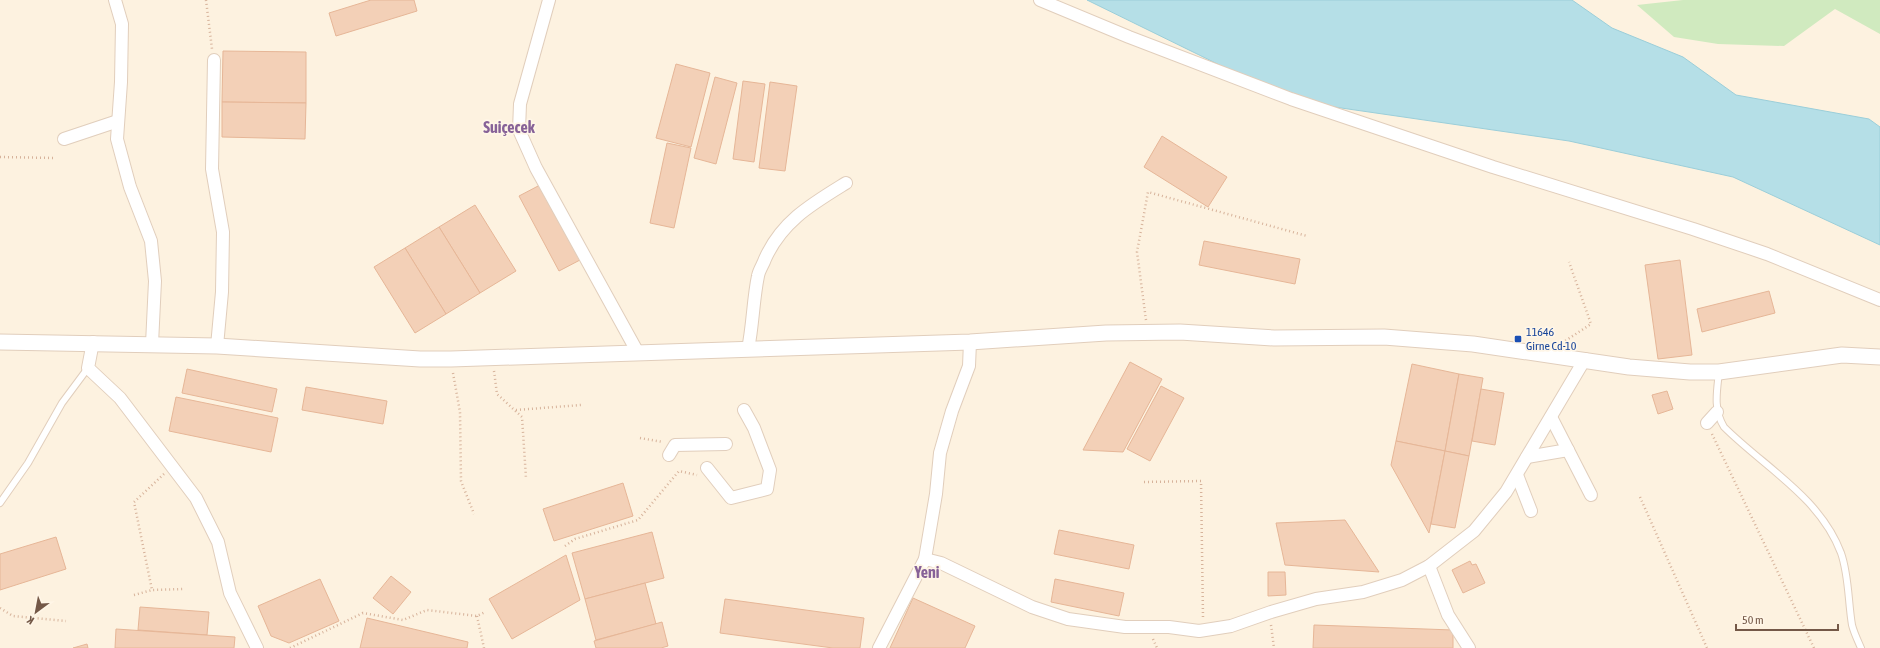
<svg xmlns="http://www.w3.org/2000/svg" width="1880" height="648" font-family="'Asap Condensed',sans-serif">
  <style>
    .green { fill: #d0eabf }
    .water { fill: #b5dfe7; stroke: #9bced9 }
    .building { fill: #f3d0b7; stroke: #e6b697 }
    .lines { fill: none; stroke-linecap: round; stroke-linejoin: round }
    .service-casing { stroke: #e1cebc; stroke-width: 8 }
    .minor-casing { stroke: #e1cebc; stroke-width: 14 }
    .tertiary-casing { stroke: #e1cebc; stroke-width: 17 }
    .path { stroke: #d7b39b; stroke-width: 2.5; stroke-dasharray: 1 3; stroke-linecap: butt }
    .service { stroke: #fff; stroke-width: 6 }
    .minor { stroke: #fff; stroke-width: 12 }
    .tertiary { stroke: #fff; stroke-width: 15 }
    .transit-dot { fill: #1a4fb4; stroke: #fff6e7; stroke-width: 1.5 }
    .labels { text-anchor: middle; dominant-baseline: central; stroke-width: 3.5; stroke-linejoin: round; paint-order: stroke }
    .transit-label { font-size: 12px; fill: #164399; stroke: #fff6e7; text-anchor: start }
    .district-label { font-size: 16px; font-weight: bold; fill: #876298; stroke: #fff6e7 }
  </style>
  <rect width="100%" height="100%" fill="#fdf2e0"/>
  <path class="green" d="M1683 0H1880V34L1835 9 1784 46 1718 44 1674 37 1637 5Z"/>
  <path class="water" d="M1087 0H1572L1612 28 1683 57 1736 95 1869 119 1880 127V245L1733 177 1569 141 1293 101Z"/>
  <g class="building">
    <path d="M371 0H414L417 11 336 36 329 13Z"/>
    <path d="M223 51 306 52V103L222 102Z"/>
    <path d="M676 64 710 73 691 147 656 138Z"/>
    <path d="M715 77 737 83 716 164 694 158Z"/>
    <path d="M743 81 765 84 754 162 733 159Z"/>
    <path d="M770 82 797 86 785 171 759 168Z"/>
    <path d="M222 102 306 103 305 139 222 137Z"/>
    <path d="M1162 136 1227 177 1208 207 1144 167Z"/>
    <path d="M667 143 691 148 674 228 650 223Z"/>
    <path d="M540 185 580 260 559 271 519 196Z"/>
    <path d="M475 205 516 271 480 293 439 227Z"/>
    <path d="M439 227 480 293 446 314 405 248Z"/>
    <path d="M1204 241 1300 259 1295 284 1199 265Z"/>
    <path d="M405 248 446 314 415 333 374 267Z"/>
    <path d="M1680 260 1692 355 1658 359 1645 265Z"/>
    <path d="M1769 291 1775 313 1702 332 1697 309Z"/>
    <path d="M1130 362 1162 379 1123 452 1083 450Z"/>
    <path d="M1412 364 1459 374 1445 451 1396 441Z"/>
    <path d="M187 369 277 389 272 412 182 393Z"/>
    <path d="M1459 374 1483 378 1469 456 1445 451Z"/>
    <path d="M1161 386 1184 398 1150 461 1127 449Z"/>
    <path d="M306 387 387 401 383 424 302 410Z"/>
    <path d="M1481 389 1504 393 1495 445 1472 441Z"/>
    <path d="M1667 391 1673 409 1658 414 1652 395Z"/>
    <path d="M176 397 278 418 271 452 169 431Z"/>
    <path d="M1396 441 1445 451 1429 533 1391 465Z"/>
    <path d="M1445 451 1469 456 1455 528 1431 524Z"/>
    <path d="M623 483 633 516 554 541 543 509Z"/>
    <path d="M1345 520 1379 572 1285 565 1276 523Z"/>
    <path d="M1059 530 1134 545 1129 569 1054 554Z"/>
    <path d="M652 532 664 578 585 599 572 553Z"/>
    <path d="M56 537 66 569 0 590V554Z"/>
    <path d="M566 555 580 600 512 639 489 599Z"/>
    <path d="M1470 561 1472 565 1476 564 1485 583 1463 593 1452 570Z"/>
    <path d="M1268 572H1285L1286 595 1268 596Z"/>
    <path d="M391 576 411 592 393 614 373 598Z"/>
    <path d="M320 579 339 621 289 643 271 636 258 606Z"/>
    <path d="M1055 579 1124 593 1119 616 1051 602Z"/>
    <path d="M645 583 656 624 596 640 585 599Z"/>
    <path d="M913 598 975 626 965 648H890Z"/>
    <path d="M725 599 864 618 860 648H833L720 633Z"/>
    <path d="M140 607 209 612 207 635 138 630Z"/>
    <path d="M367 618 468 642 467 648H360Z"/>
    <path d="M662 622 668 646 661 648H596L594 641Z"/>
    <path d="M1314 625 1453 630V648H1313Z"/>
    <path d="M116 629 235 637 234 648H115Z"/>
    <path d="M87 644 88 648H73Z"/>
  </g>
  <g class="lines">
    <g class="service-casing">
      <g id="service">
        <path d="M1719 372C1717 391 1713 409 1724 427 1764 467 1820 497 1841 553 1849 576 1848 601 1852 625 1854 633 1858 641 1861 648"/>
        <path d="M0 503 28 463 62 403 88 368"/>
      </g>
    </g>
    <g class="minor-casing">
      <g id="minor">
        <path d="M115 0 122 24 121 82 117 139 130 187 151 241 155 281 152 344"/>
        <path d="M549 0 520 104 519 130 536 168 638 353"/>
        <path d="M1040 0 1129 37 1291 99 1493 167 1693 229 1767 254 1880 300"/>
        <path d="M214 60 212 169 223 232 222 292 217 346"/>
        <path d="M64 139 118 121"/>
        <path d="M93 342 88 368 120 398 196 498 218 542 230 593 257 648"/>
        <path d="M748 349C753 325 753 300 758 276 759 270 763 265 765 259 782 221 812 204 846 183"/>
        <path d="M1551 417 1591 495"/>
        <path d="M1707 423 1717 412"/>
        <path d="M669 455 675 445 726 444"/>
        <path d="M1527 457 1568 450"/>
        <path d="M707 468 731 498 767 489 770 470 754 428 744 410"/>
        <path d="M1517 475 1531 511"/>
        <path d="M925 559 941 563 1032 607 1068 619 1125 627H1169L1199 631 1231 626 1271 612 1316 599 1363 592 1402 580 1429 566 1474 531 1506 492 1585 359"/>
        <path d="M1429 566 1448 615 1469 648"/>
        <path d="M879 648 925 559 936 494 940 453 952 411 969 366 970 342"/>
      </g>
    </g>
    <g class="tertiary-casing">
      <path id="tertiary" d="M0 342 217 346 420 359H451L970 342 1106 333 1180 332 1274 338 1384 337 1473 344 1629 367 1690 372H1719L1842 355 1880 357"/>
    </g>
    <g class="path">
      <path d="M206 0 212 49"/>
      <path d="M0 157 55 158"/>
      <path d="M1146 320 1137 252 1148 192 1307 236"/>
      <path d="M1562 343 1591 324 1569 262"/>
      <path d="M494 371 497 394 522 417 526 478"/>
      <path d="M453 373 460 412 461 481 474 514"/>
      <path d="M516 410 581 405"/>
      <path d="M1712 434 1814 648"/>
      <path d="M640 438 663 442"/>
      <path d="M164 474 134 502 152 590 184 589"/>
      <path d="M1144 482 1201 481 1203 618"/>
      <path d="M1640 497 1707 648"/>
      <path d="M565 546 575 539 638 520 679 471 697 475"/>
      <path d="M134 595 152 590"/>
      <path d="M0 608 13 616 66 621"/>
      <path d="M477 616 484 648"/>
      <path d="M1271 625 1274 648"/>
      <path d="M1153 639 1157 648"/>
      <path d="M290 648 363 613 403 620 427 610 477 616 485 612"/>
    </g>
    <use href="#service" class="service"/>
    <use href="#minor" class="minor"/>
    <use href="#tertiary" class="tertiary"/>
  </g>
  <rect class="transit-dot" x="1514" y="335" width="8" height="8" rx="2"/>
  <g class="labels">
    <g class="transit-label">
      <text x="1526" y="332">11646<tspan x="1526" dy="14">Girne Cd-10</tspan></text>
    </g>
    <g class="district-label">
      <text x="509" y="127">Suiçecek</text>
      <text x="927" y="572">Yeni</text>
    </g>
  </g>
  <g transform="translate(36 612) rotate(212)" stroke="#fff6e7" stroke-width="3" paint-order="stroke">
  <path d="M0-3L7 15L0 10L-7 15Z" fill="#745847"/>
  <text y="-6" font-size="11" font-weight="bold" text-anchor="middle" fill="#745847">K</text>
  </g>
  <path d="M1736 624v6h102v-6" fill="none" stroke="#745847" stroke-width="2"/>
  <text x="1742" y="624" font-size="12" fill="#745847" stroke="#fff6e7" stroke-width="3" paint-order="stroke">50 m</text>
</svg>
